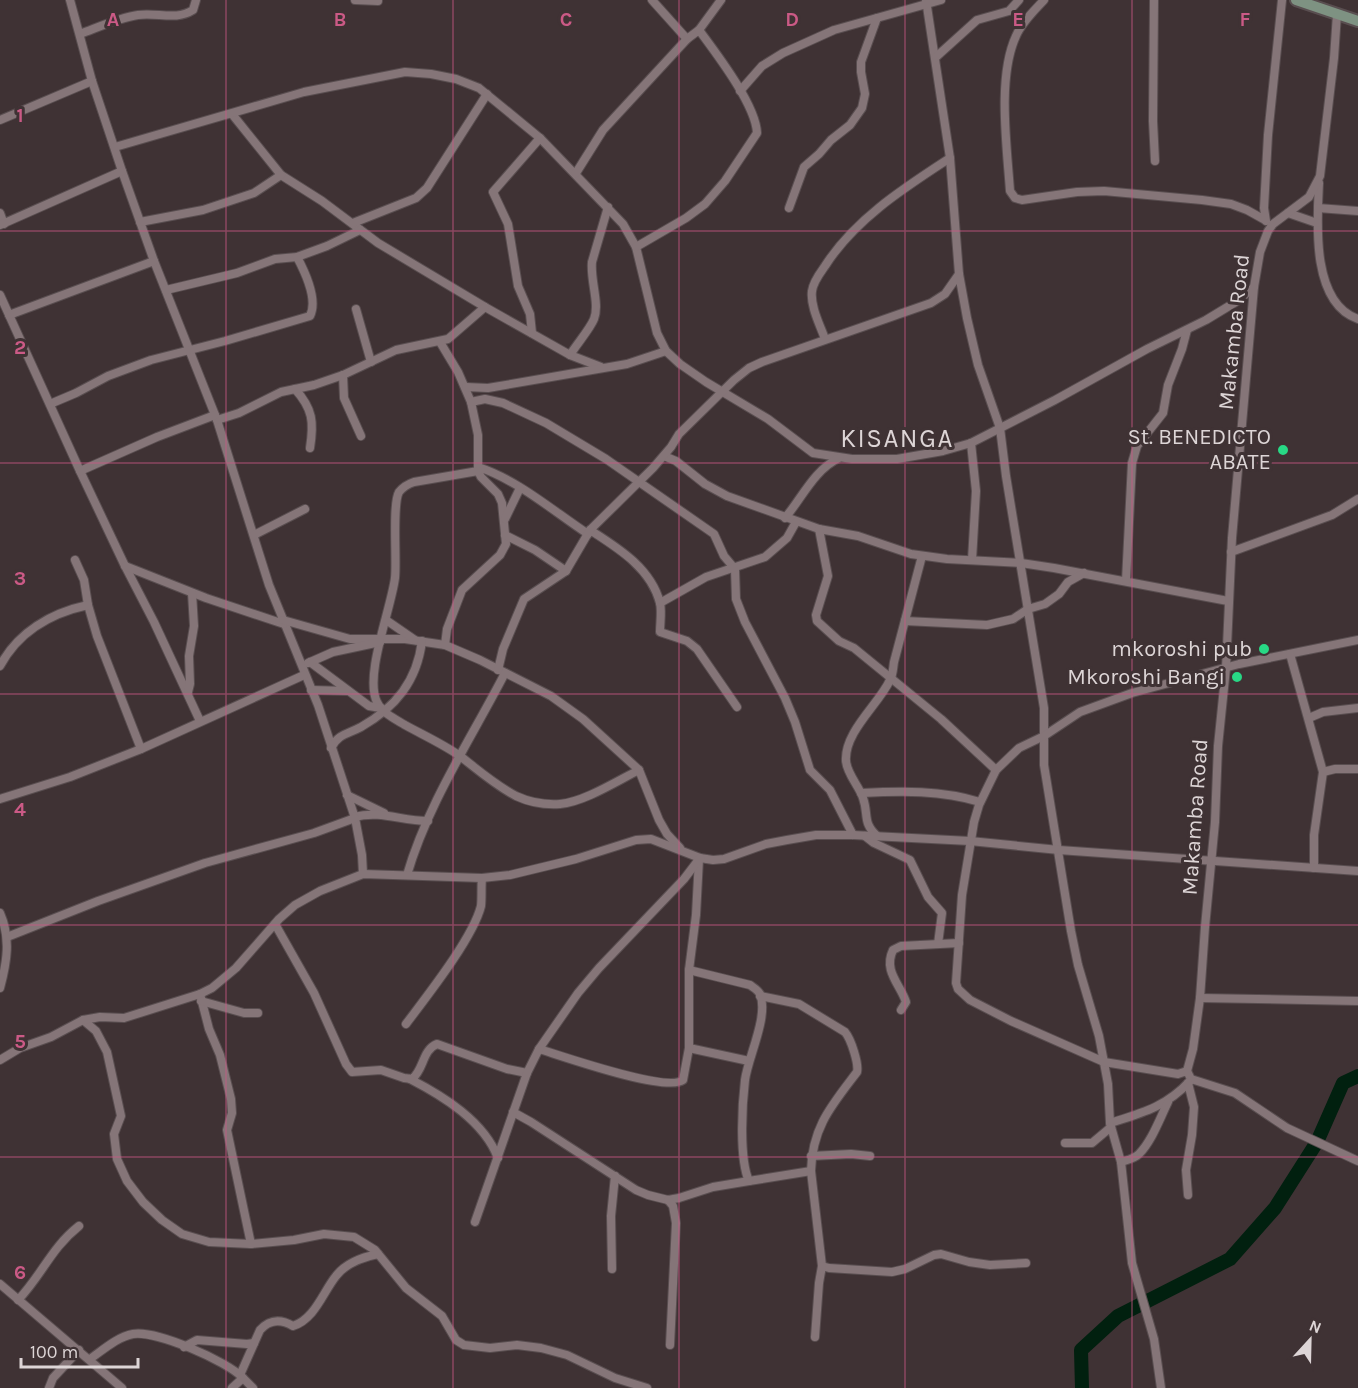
<svg xmlns="http://www.w3.org/2000/svg" width="1358" height="1388" font-family="Karla,sans-serif">
  <style>
    .lines { fill: none; stroke-linecap: round; stroke-linejoin: round }
    .river { stroke: #01200f; stroke-width: 14 }
    .street-casing { stroke: #594e50; stroke-width: 10 }
    .secondary-casing { stroke: #594e50; stroke-width: 14 }
    .street { stroke: #857578; stroke-width: 8 }
    .secondary { stroke: #7e9282; stroke-width: 10 }
    .grid { fill: none; stroke: #cb5a86; stroke-width: 1.5; stroke-opacity: 0.55 }
    .poi-dot { fill: #28d885; stroke: #3f3234; stroke-width: 2 }
    .labels { text-anchor: middle; dominant-baseline: central; stroke-width: 6; stroke-linejoin: round; paint-order: stroke }
    .street-label { font-size: 22px; fill: #ddd5d6; stroke: #3f3234 }
    .poi-label { font-size: 22px; fill: #ddd5d6; stroke: #3f3234; text-anchor: end }
    .quarter-label { font-size: 26px; letter-spacing: 1.5px; fill: #ddd5d6; stroke: #3f3234 }
    .grid-label { font-size: 20px; text-anchor: middle; font-weight: bold; fill: #cb5a86; stroke: #3f3234; stroke-width: 6; stroke-linejoin: round; paint-order: stroke }
  </style>
  <rect width="100%" height="100%" fill="#3f3234"/>
  <g class="lines">
    <path class="river" d="M1082 1388 1081 1350 1118 1316 1230 1259 1275 1208 1317 1142 1343 1083 1358 1076"/>
    <g class="street-casing">
      <g id="street">
        <path d="M70 0 92 81 122 171 154 261 217 420 269 585 318 705 355 818 362 855 363 874"/>
        <path d="M355 0 378 1"/>
        <path d="M652 0 687 39"/>
        <path d="M926 0 950 158 959 274 967 318 978 365 1000 428 1006 476 1044 708V765L1071 931 1078 965 1099 1036 1108 1084 1110 1123 1121 1162 1132 1263 1154 1339 1161 1388"/>
        <path d="M1044 0C1034 11 1022 22 1016 36 997 77 1007 147 1010 191L1015 198 1022 200 1077 192 1104 191 1202 200 1231 204 1247 210 1265 220"/>
        <path d="M1154 0 1153 121 1155 161"/>
        <path d="M80 34C99 27 118 18 138 15 157 12 176 21 193 10L196 0"/>
        <path d="M936 57 977 20 1009 11 1019 0"/>
        <path d="M740 91 762 66 783 53 834 30 941 0"/>
        <path d="M232 114 281 175 322 201 378 243 485 307 570 355 601 367"/>
        <path d="M0 120 92 81"/>
        <path d="M115 147 304 92 405 72 431 74 456 79 479 88 540 138 623 224 636 247 657 333 666 351 680 364 706 382 768 419 813 453 852 459H897L943 451 971 443 1055 400 1147 349 1206 320 1239 300 1254 287"/>
        <path d="M576 173 603 130 687 39 699 30 721 0"/>
        <path d="M1319 183C1317 222 1311 303 1358 319"/>
        <path d="M789 208 804 167 819 154 831 140 850 125 862 108 865 94 861 72V62L877 18"/>
        <path d="M1318 208 1358 211"/>
        <path d="M0 213 4 224"/>
        <path d="M1288 213 1317 223"/>
        <path d="M1266 221 1264 208 1268 135 1282 0"/>
        <path d="M140 222 203 210 254 193 281 175"/>
        <path d="M353 223 416 198 427 188 487 94"/>
        <path d="M0 225 122 171"/>
        <path d="M636 247 686 218 705 204 725 181 757 133C756 105 716 53 699 30"/>
        <path d="M166 290 237 273 275 259 297 257 327 246 360 230"/>
        <path d="M0 295 80 471 125 566 154 622 200 721"/>
        <path d="M356 309 371 362"/>
        <path d="M9 315 154 261"/>
        <path d="M532 333 530 314 518 286 508 224 493 192 540 138"/>
        <path d="M825 339C820 325 810 306 812 291 813 282 820 273 825 266 855 219 904 188 950 158"/>
        <path d="M440 342 458 372 471 402 478 435V471L481 477 498 494 502 503 506 544 500 555 462 590 447 629 445 645"/>
        <path d="M570 355C576 345 590 329 594 319 600 304 590 280 592 262L608 207"/>
        <path d="M343 375 344 398 361 436"/>
        <path d="M466 387 488 388 627 364 666 351"/>
        <path d="M295 389C313 409 314 422 310 448"/>
        <path d="M471 402 485 399 503 403 546 423 606 459 714 534 724 556 735 569 736 599 745 622 785 698 795 722 810 770 830 790 853 835"/>
        <path d="M50 404 76 393 108 376 151 360 225 341 310 316C318 300 305 272 297 257"/>
        <path d="M217 420 239 413 281 392 314 385 343 375 396 350 448 339 485 307"/>
        <path d="M971 443 976 491 972 560"/>
        <path d="M664 456 676 461 705 484 727 496 819 529 858 536 911 554 947 559 1021 563 1054 568 1228 601"/>
        <path d="M478 467C518 480 553 511 588 534"/>
        <path d="M80 471 157 437 215 415"/>
        <path d="M478 471 414 482C408 484 403 487 399 492 392 504 397 560 395 578 391 609 364 676 377 702 382 713 395 719 405 725 423 735 443 744 460 756 478 770 495 785 516 796 529 802 545 805 560 804 584 802 617 781 639 770"/>
        <path d="M785 518C802 498 814 470 839 458"/>
        <path d="M505 519 520 488"/>
        <path d="M819 529 828 576 816 615 817 621 839 641 854 648 941 719 996 770"/>
        <path d="M590 530C618 548 651 568 660 603 662 612 660 623 660 632L687 641 697 649 737 707"/>
        <path d="M254 535 305 509"/>
        <path d="M505 535 535 550 566 571"/>
        <path d="M1231 552 1332 515 1358 499"/>
        <path d="M75 560 84 580 88 605 97 636 141 749"/>
        <path d="M125 566 206 598 284 624"/>
        <path d="M1126 581 1132 463 1137 446 1163 413 1168 385 1182 349 1187 330"/>
        <path d="M660 603 706 577 765 557 787 538 796 522"/>
        <path d="M283 620 350 639H405L445 645 480 660 551 696 583 719 639 770 659 820 667 834 680 848"/>
        <path d="M386 620 415 640"/>
        <path d="M905 621 987 625 1013 619 1028 609 1045 604 1059 594 1068 582 1084 573"/>
        <path d="M1358 640 1239 664 1132 693 1080 712 1044 736 1019 748 996 770 979 805 974 822 962 895 956 983 958 989 970 1000 1011 1021 1104 1062 1178 1074 1187 1071 1191 1079 1235 1093 1287 1128 1358 1161"/>
        <path d="M1290 654 1323 772 1314 835V868"/>
        <path d="M310 662 369 706 381 708"/>
        <path d="M308 663 333 652 380 642"/>
        <path d="M0 666C18 632 51 613 88 605"/>
        <path d="M498 670 503 649 524 599 566 571 590 530 653 468 671 447 679 434 734 380 749 368 762 362 931 303 945 294 959 274"/>
        <path d="M311 690 348 691"/>
        <path d="M188 692 190 684 189 656 194 626 192 593"/>
        <path d="M1309 718 1323 712 1358 708"/>
        <path d="M331 748C338 734 348 734 361 727 396 707 417 681 422 641"/>
        <path d="M1323 772 1335 769H1358"/>
        <path d="M861 793C902 791 941 790 980 802"/>
        <path d="M347 795 384 813"/>
        <path d="M0 799 70 777 141 749 304 675"/>
        <path d="M354 817C382 810 400 821 428 821"/>
        <path d="M865 836 874 843 910 860 928 897 942 913 938 944"/>
        <path d="M877 836C862 822 869 815 863 798 859 786 847 774 846 761 844 732 879 704 890 680 893 675 893 668 894 662L922 556"/>
        <path d="M407 875C428 803 471 739 505 673"/>
        <path d="M0 913C11 938 7 962 0 988"/>
        <path d="M275 924 314 993 346 1064 352 1072 381 1070 404 1078 412 1079C424 1070 422 1050 437 1044L507 1069 527 1073"/>
        <path d="M7 937 98 901 205 863 314 833 355 818"/>
        <path d="M689 970 750 985C754 988 758 990 760 994 769 1016 748 1057 745 1080 742 1105 739 1159 749 1181L811 1171"/>
        <path d="M200 994 209 1029 220 1055 231 1099 232 1113 227 1130 251 1244"/>
        <path d="M760 996 799 1004 845 1032C851 1039 859 1064 857 1072 832 1105 812 1127 811 1171L822 1266 829 1268 892 1272 905 1269 934 1255 941 1254 969 1262 990 1265 1026 1263"/>
        <path d="M1200 998 1358 1001"/>
        <path d="M201 1001 244 1013H258"/>
        <path d="M901 1010 906 1002C900 984 883 971 893 950L901 946 959 943"/>
        <path d="M83 1020 96 1031 107 1052 121 1116 114 1134 117 1159 127 1181 143 1202 162 1220 182 1234 209 1242 251 1244 294 1240 324 1234 354 1237 375 1250 406 1288 442 1316 456 1340 464 1345 490 1348 517 1345 541 1348 567 1355 615 1378 647 1388"/>
        <path d="M406 1024C427 996 473 938 481 906 482 897 481 887 482 878"/>
        <path d="M689 1048 749 1061"/>
        <path d="M539 1049C562 1056 667 1093 683 1080L689 1048V970L696 915 699 859"/>
        <path d="M0 1060 20 1048 51 1037 83 1020 100 1017 124 1018 200 994 212 988 236 968 279 919 295 905 320 891 363 874 482 878 510 875 576 859 636 840 651 839 700 858 713 860 724 859 766 844 787 840 816 835H853L970 841 1059 850 1358 871"/>
        <path d="M1187 1071 1193 1049 1200 998 1205 927 1215 822 1218 746 1226 668 1232 538 1254 287 1260 252 1268 231 1273 224 1309 197 1320 176 1334 58 1337 14"/>
        <path d="M410 1079C443 1096 484 1121 498 1158"/>
        <path d="M513 1112 531 1122 636 1190 648 1195 668 1200 679 1198 713 1187 749 1181"/>
        <path d="M1110 1123C1142 1113 1166 1107 1190 1081"/>
        <path d="M1065 1143H1092L1111 1127"/>
        <path d="M811 1156 851 1154 870 1156"/>
        <path d="M1121 1162C1127 1160 1134 1159 1139 1154 1152 1141 1160 1118 1168 1102"/>
        <path d="M1188 1195 1186 1170 1192 1135 1194 1107 1188 1083"/>
        <path d="M668 1200 673 1206 676 1223 670 1345"/>
        <path d="M475 1222 527 1073 539 1049 578 993 599 968 684 879 700 858"/>
        <path d="M612 1269 611 1216 615 1176"/>
        <path d="M0 1284 122 1388"/>
        <path d="M18 1300C42 1275 51 1248 79 1226"/>
        <path d="M815 1337 819 1283 822 1266"/>
        <path d="M184 1347 197 1340 247 1344 254 1343"/>
        <path d="M90 1359C103 1350 117 1337 133 1334 156 1330 227 1361 243 1378"/>
        <path d="M240 1375 260 1330C270 1319 281 1319 293 1326 315 1319 323 1292 336 1276 346 1263 363 1257 378 1254"/>
        <path d="M49 1388 53 1378 79 1350"/>
        <path d="M232 1388 243 1378 253 1388"/>
      </g>
    </g>
    <g class="secondary-casing">
      <path id="secondary" d="M1296 0 1358 21"/>
    </g>
    <use href="#street" class="street"/>
    <use href="#secondary" class="secondary"/>
  </g>
  <path class="grid" d="M226 0V1388M453 0V1388M679 0V1388M905 0V1388M1132 0V1388M0 231H1358M0 463H1358M0 694H1358M0 925H1358M0 1157H1358"/>
  <g class="poi-dot">
    <circle cx="1283" cy="450" r="6"/>
    <circle cx="1264" cy="649" r="6"/>
    <circle cx="1237" cy="677" r="6"/>
  </g>
  <g class="labels">
    <g class="street-label">
      <text transform="translate(1234 332) rotate(-84)">Makamba Road</text>
      <text transform="translate(1195 817) rotate(-86)">Makamba Road</text>
    </g>
    <g class="poi-label">
      <text x="1271" y="437">St. BENEDICTO<tspan x="1271" dy="25">ABATE</tspan></text>
      <text x="1252" y="649">mkoroshi pub</text>
      <text x="1225" y="677">Mkoroshi Bangi</text>
    </g>
    <g class="quarter-label">
      <text x="897" y="438">KISANGA</text>
    </g>
  </g>
  <g class="grid-label">
    <text x="113" y="26">A</text>
    <text x="340" y="26">B</text>
    <text x="566" y="26">C</text>
    <text x="792" y="26">D</text>
    <text x="1018" y="26">E</text>
    <text x="1245" y="26">F</text>
    <text x="20" y="122">1</text>
    <text x="20" y="354">2</text>
    <text x="20" y="585">3</text>
    <text x="20" y="816">4</text>
    <text x="20" y="1048">5</text>
    <text x="20" y="1279">6</text>
  </g>
  <g transform="translate(1310 1340) rotate(22)" stroke="#3f3234" stroke-width="4.5" paint-order="stroke">
  <path d="M0-4.5L10 22L0 15L-10 22Z" fill="#ddd5d6"/>
  <text y="-9" font-size="16" font-weight="bold" text-anchor="middle" fill="#ddd5d6">N</text>
  </g>
  <path d="M21 1358v9h117v-9" fill="none" stroke="#ddd5d6" stroke-width="3"/>
  <text x="30" y="1358" font-size="18" fill="#ddd5d6" stroke="#3f3234" stroke-width="4.5" paint-order="stroke">100 m</text>
</svg>
